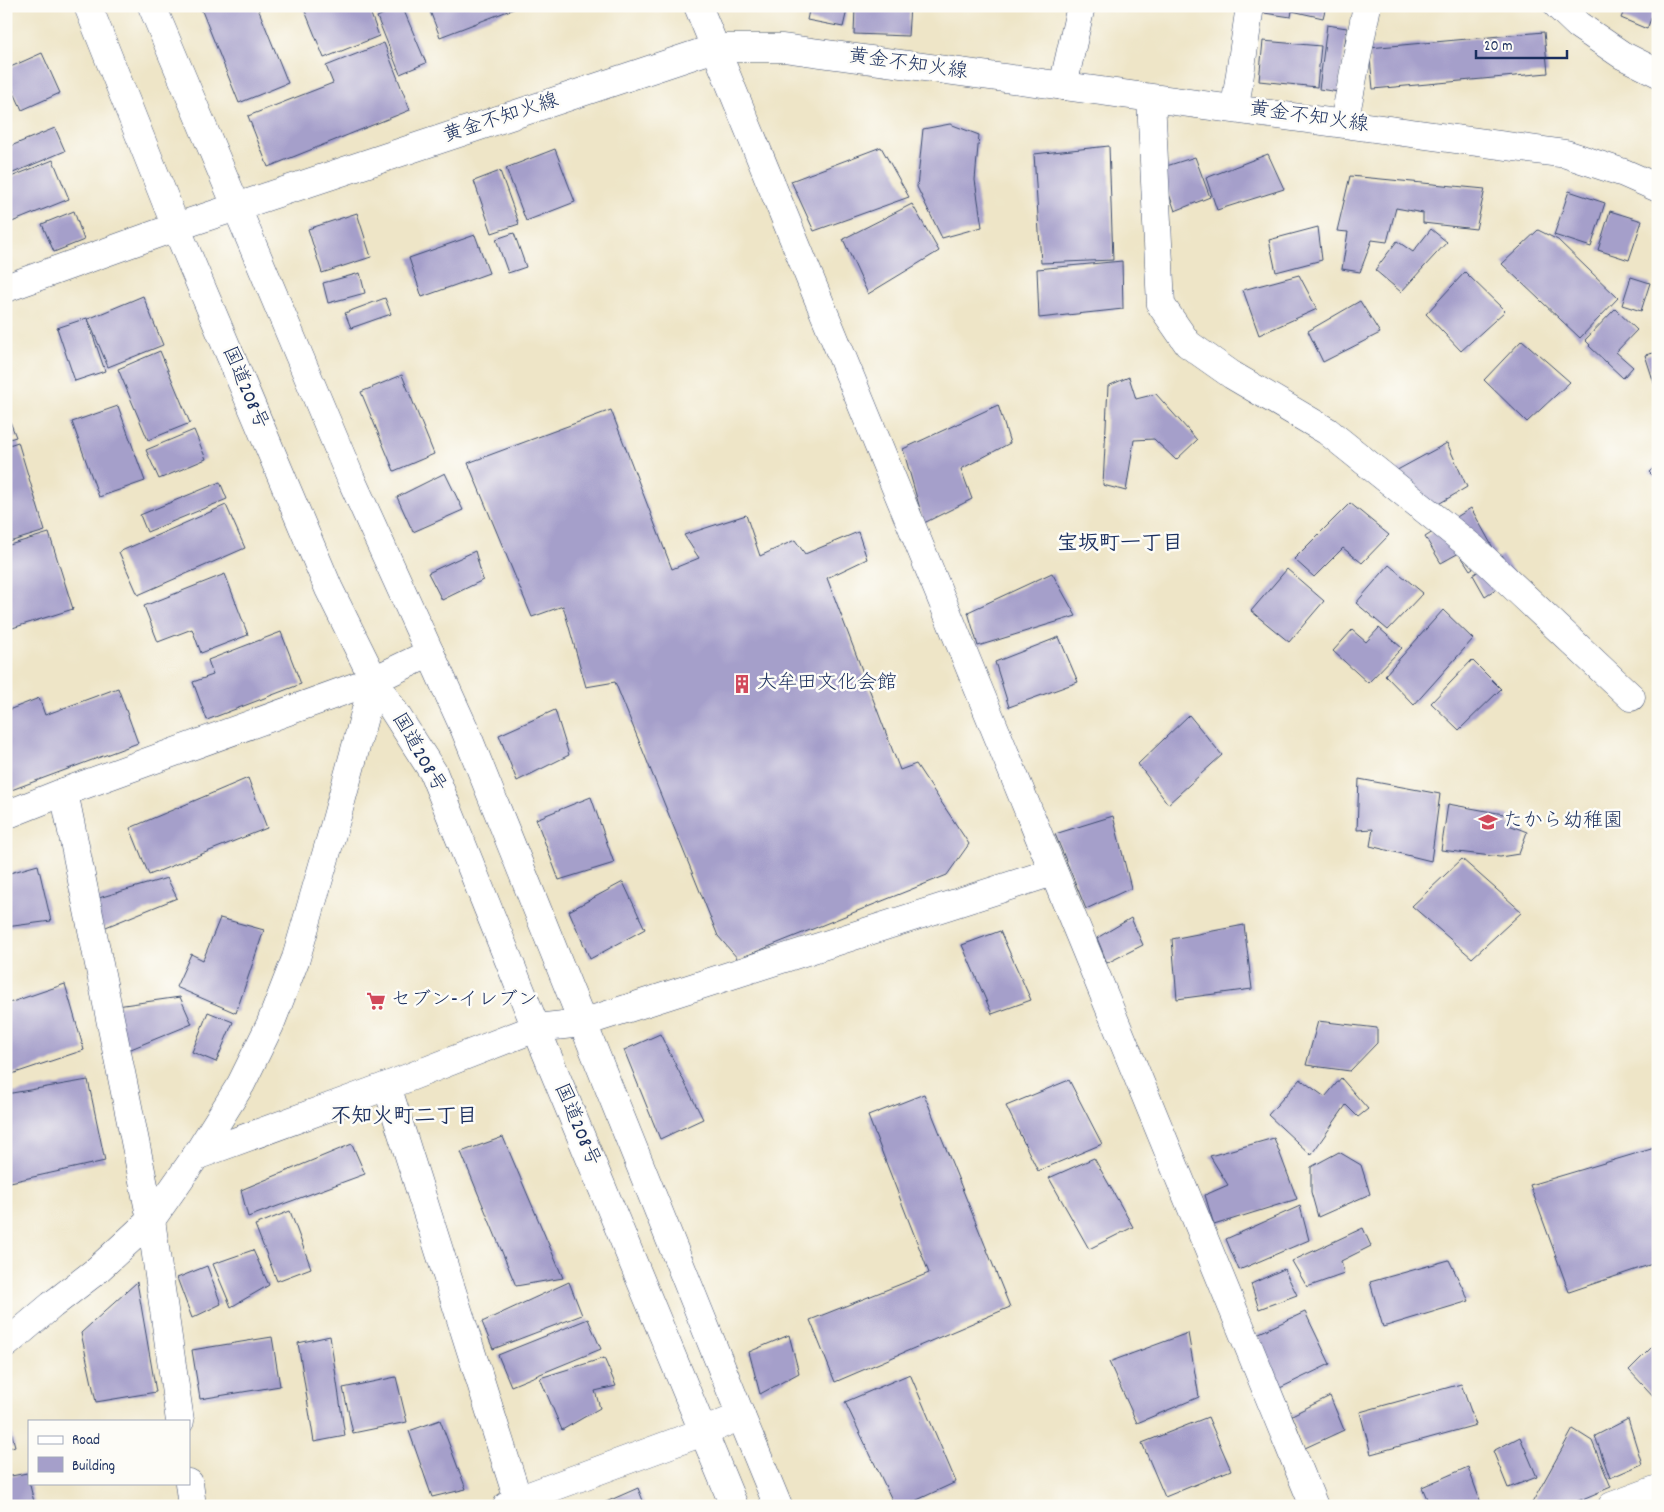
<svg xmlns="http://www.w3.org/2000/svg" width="1664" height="1512" font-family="Dekko,'Klee One',sans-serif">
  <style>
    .building { fill: #a59fca }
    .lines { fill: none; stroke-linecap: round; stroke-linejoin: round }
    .minor-casing { stroke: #3b4a6e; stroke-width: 29 }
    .major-casing { stroke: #3b4a6e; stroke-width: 29 }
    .highway-casing { stroke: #3b4a6e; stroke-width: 29 }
    .minor { stroke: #fff; stroke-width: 28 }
    .major { stroke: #fff; stroke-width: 28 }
    .highway { stroke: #fff; stroke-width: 28 }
    .labels { text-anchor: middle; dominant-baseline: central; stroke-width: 5; stroke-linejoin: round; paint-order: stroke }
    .street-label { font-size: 20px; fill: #1b2f5e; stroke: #fdfcf7 }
    .poi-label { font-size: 20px; fill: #1b2f5e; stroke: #fdfcf7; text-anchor: start }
    .neighbourhood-label { font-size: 21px; font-weight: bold; fill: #1b2f5e; stroke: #fdfcf7 }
  </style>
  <rect width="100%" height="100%" fill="#fdfcf7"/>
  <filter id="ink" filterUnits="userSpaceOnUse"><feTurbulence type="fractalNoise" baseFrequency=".02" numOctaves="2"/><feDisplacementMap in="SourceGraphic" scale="10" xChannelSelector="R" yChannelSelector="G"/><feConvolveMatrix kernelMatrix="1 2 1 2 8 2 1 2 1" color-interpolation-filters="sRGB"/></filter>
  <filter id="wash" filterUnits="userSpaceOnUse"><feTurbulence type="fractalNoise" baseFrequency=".0096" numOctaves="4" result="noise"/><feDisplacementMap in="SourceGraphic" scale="20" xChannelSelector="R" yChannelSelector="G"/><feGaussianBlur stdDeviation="1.12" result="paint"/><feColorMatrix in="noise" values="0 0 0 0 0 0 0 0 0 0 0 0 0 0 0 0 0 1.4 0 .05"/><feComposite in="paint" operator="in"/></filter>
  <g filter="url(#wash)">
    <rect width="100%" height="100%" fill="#eee5c7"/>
    <g id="blocks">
      <g class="building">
        <path d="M200 6H257L288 83 239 103Z"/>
        <path d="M303 6H368L379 36 324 58Z"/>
        <path d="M400 6H402L426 63 400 74 377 17Z"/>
        <path d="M428 6H521L440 37Z"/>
        <path d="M810 6H848L843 27 807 20Z"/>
        <path d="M855 6H910L908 36 854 34Z"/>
        <path d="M1265 6H1326L1323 18 1292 11 1291 17 1264 13Z"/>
        <path d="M1626 6H1656L1647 29 1621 18Z"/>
        <path d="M1327 25 1347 28 1339 92 1319 89Z"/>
        <path d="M1544 32 1548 73 1373 89 1369 48Z"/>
        <path d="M1263 41 1321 46 1317 87 1259 81Z"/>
        <path d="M384 43 410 110 268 167 248 116 333 83 326 66Z"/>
        <path d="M42 53 60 93 22 110 6 75V69Z"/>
        <path d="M950 124 979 135 975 180 982 227 942 238 917 187 923 129Z"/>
        <path d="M55 128 65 151 6 176V148Z"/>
        <path d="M1109 146 1113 260 1041 263 1034 154Z"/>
        <path d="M881 147 909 197 814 231 791 181Z"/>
        <path d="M555 149 575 202 526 221 506 168Z"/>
        <path d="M1268 154 1284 189 1217 210 1206 178Z"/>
        <path d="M1195 157 1210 197 1175 211 1160 168Z"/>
        <path d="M53 160 69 199 12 222 6 209V179Z"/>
        <path d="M500 171 519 224 492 233 474 181Z"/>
        <path d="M1350 176 1485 189 1476 229 1423 223V213L1396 208 1387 242 1372 240 1360 272 1342 269 1348 232 1337 231Z"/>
        <path d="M1569 191 1605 203 1591 247 1554 235Z"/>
        <path d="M912 204 939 251 868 294 843 239Z"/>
        <path d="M74 211 84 240 54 252 42 224Z"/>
        <path d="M1610 211 1642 221 1629 260 1598 250Z"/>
        <path d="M357 213 371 257 322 273 308 229Z"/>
        <path d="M1318 227 1322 260 1276 272 1269 240Z"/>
        <path d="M1431 229 1447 242 1401 292 1375 270 1397 241 1413 252Z"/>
        <path d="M1538 230 1558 240 1618 298 1580 338 1502 264Z"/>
        <path d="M514 233 526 267 508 273 496 239Z"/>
        <path d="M475 235 489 273 422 297 409 258Z"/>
        <path d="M1122 261 1123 309 1039 318 1037 269Z"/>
        <path d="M1465 272 1505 311 1461 351 1426 314Z"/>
        <path d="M360 273 365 293 328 303 323 283Z"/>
        <path d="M1299 275 1317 309 1259 335 1243 290Z"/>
        <path d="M1631 277 1650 283 1641 311 1622 305Z"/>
        <path d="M143 296 163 345 108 367 88 319Z"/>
        <path d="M385 298 391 314 351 328 345 313Z"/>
        <path d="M1360 301 1380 333 1323 362 1308 331Z"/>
        <path d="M1615 309 1637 330 1616 352 1633 367 1623 378 1589 346 1590 345 1585 340Z"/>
        <path d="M87 318 105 371 75 381 57 328Z"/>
        <path d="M1522 340 1570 382 1527 422 1484 380Z"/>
        <path d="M160 351 190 423 148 440 118 369Z"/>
        <path d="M1658 352V385L1655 386 1645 355Z"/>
        <path d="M402 375 434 454 394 471 361 392Z"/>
        <path d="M1129 377 1136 399 1156 394 1197 440 1176 460 1154 439 1134 440 1126 491 1103 485 1108 386Z"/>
        <path d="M998 405 1010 443 961 469 972 499 924 523 903 449Z"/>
        <path d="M118 406 145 481 99 497 72 422Z"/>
        <path d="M611 410 672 569 699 558 684 535 746 515 760 556 795 540 805 554 858 532 867 559 827 578 900 770 916 764 969 844 947 875 738 959 718 936 615 682 586 687 563 606 532 617 468 463Z"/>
        <path d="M6 411 16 437 6 440Z"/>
        <path d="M194 430 206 459 159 479 146 450Z"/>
        <path d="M18 442 45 531 6 543V446Z"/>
        <path d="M1447 443 1467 487 1415 518 1390 474Z"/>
        <path d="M1658 464V481L1649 472Z"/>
        <path d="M445 473 463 510 413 532 397 497Z"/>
        <path d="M220 482 227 499 147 532 140 515Z"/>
        <path d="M1350 503 1389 535 1362 563 1343 548 1314 577 1294 559Z"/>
        <path d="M226 505 245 548 138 595 119 552Z"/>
        <path d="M1471 508 1496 553 1470 570 1459 553 1441 563 1425 537Z"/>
        <path d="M49 533 73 609 6 630V546Z"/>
        <path d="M475 551 483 580 442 600 428 573Z"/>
        <path d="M1502 555 1516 576 1485 596 1473 575Z"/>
        <path d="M1389 565 1423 593 1388 630 1356 603Z"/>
        <path d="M1287 569 1324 601 1289 642 1251 611Z"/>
        <path d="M1052 573 1076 616 978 646 968 612Z"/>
        <path d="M225 574 248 635 201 653 192 629 158 642 144 606Z"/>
        <path d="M1443 610 1473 639 1414 705 1385 675Z"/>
        <path d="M1379 628 1402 648 1368 683 1333 651 1352 630 1366 642Z"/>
        <path d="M281 632 301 684 207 720 193 682 213 675 208 660Z"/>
        <path d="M1059 637 1078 682 1009 707 995 662Z"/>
        <path d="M1472 660 1501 689 1459 730 1431 703Z"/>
        <path d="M118 688 138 743 6 792V711L39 698 45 715Z"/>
        <path d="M555 710 569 755 517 781 499 735Z"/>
        <path d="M1189 715 1222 755 1168 804 1138 764Z"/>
        <path d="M248 778 267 828 149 875 130 828Z"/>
        <path d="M1359 779 1440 794 1431 861 1370 846 1373 829 1357 830Z"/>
        <path d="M591 797 614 863 559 880 536 819Z"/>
        <path d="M1448 804 1509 815V825L1527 832 1519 854 1500 857 1441 850Z"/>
        <path d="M1113 816 1131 888 1086 909 1055 834Z"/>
        <path d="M1462 859 1522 912 1472 958 1412 906Z"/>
        <path d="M38 865 51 921 6 927V874Z"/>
        <path d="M167 878 177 898 96 931 85 902Z"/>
        <path d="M623 882 645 929 590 959 569 911Z"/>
        <path d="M220 918 264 930 236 1013 176 987 191 954 203 960Z"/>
        <path d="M1131 918 1143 945 1107 963 1097 938Z"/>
        <path d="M1244 925 1252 989 1177 999 1172 939Z"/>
        <path d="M1000 931 1031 1000 992 1014 962 945Z"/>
        <path d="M65 984 84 1050 6 1076V1004Z"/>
        <path d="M180 997 192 1024 126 1051 110 1007Z"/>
        <path d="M208 1012 233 1022 216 1062 192 1052Z"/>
        <path d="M1318 1021 1377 1028V1043L1350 1071 1306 1065Z"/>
        <path d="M660 1034 703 1119 660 1139 624 1050Z"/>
        <path d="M1341 1078 1368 1109 1358 1117 1346 1105 1311 1155 1268 1115 1300 1079 1325 1097Z"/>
        <path d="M88 1080 105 1161 6 1183V1094Z"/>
        <path d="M1069 1080 1102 1144 1038 1171 1006 1106Z"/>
        <path d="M924 1094 1010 1307 835 1382 810 1320 929 1273 868 1116Z"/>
        <path d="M503 1137 563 1278 516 1286 461 1152Z"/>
        <path d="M1274 1138 1297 1199 1214 1225 1205 1195 1228 1185 1210 1156Z"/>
        <path d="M352 1144 365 1174 248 1217 241 1190Z"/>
        <path d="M1658 1147V1262L1569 1292 1530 1185Z"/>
        <path d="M1339 1152 1361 1165 1370 1194 1318 1217 1311 1192V1167Z"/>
        <path d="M1094 1158 1133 1227 1089 1249 1049 1178Z"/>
        <path d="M1300 1206 1309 1240 1239 1270 1226 1239Z"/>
        <path d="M290 1211 311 1268 277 1281 255 1225Z"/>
        <path d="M1363 1228 1371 1246 1341 1261 1344 1274 1307 1287 1292 1261Z"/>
        <path d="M253 1250 269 1285 231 1307 213 1264Z"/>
        <path d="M1449 1260 1469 1301 1383 1327 1370 1282Z"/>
        <path d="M207 1266 221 1304 192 1318 177 1278Z"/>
        <path d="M1284 1269 1297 1295 1259 1309 1251 1284Z"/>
        <path d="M137 1282 156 1392 96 1402 81 1333Z"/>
        <path d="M569 1282 582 1315 493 1349 482 1322Z"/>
        <path d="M1305 1312 1330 1364 1280 1388 1257 1334Z"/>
        <path d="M588 1319 601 1349 511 1386 498 1355Z"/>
        <path d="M1188 1333 1199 1397 1137 1423 1109 1362Z"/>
        <path d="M789 1335 799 1373 760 1394 749 1352Z"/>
        <path d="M330 1336 345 1436 314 1442 298 1343Z"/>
        <path d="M272 1337 280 1386 200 1399 192 1350Z"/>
        <path d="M1658 1341V1401L1629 1370Z"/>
        <path d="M604 1358 616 1386 595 1391 600 1408 562 1430 540 1378Z"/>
        <path d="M910 1374 956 1482 904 1506H895L845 1402Z"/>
        <path d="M396 1377 407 1422 353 1433 343 1388Z"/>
        <path d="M1461 1384 1476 1425 1371 1454 1360 1412Z"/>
        <path d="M1330 1396 1344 1430 1305 1448 1292 1415Z"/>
        <path d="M6 1413 15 1446 6 1449Z"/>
        <path d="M1208 1417 1231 1470 1165 1497 1142 1443Z"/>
        <path d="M1628 1419 1642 1464 1610 1478 1595 1436Z"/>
        <path d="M440 1420 466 1489 432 1497 409 1431Z"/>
        <path d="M1573 1429 1592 1441 1611 1487 1566 1506H1532V1503Z"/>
        <path d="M1520 1437 1537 1477 1508 1488 1493 1451Z"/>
        <path d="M1468 1467 1482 1506H1430L1422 1487Z"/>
        <path d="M27 1473 35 1506H6V1477Z"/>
        <path d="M638 1488 645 1506H597Z"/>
      </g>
    </g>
  </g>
  <g filter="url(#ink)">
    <use href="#blocks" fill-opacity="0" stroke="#3b4a6e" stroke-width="1"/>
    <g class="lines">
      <g class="minor-casing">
        <g id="minor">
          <path d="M698 6 1314 1506"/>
          <path d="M1558 6 1578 25 1622 55 1658 73"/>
          <path d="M1063 86 1081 6"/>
          <path d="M1151 99 1161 305 1188 344 1232 375 1327 431 1474 549 1631 697"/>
          <path d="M1235 108 1250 6"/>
          <path d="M1344 123 1367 6"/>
          <path d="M6 288 176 227"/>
          <path d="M64 792 151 1220 180 1421"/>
          <path d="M6 815 64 792 374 680 430 653"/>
          <path d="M387 1086 520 1506"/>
          <path d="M196 1156 387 1086 536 1028 582 1023 1053 872"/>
          <path d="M6 1344 52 1305 96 1271 151 1220 196 1156 241 1084 270 1025 296 958 336 820 374 680"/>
          <path d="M189 1483 192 1506"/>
          <path d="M507 1506 518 1500 703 1432 741 1416"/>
          <path d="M1612 1506 1658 1489"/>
        </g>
      </g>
      <g class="major-casing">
        <path id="major" d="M176 227 715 48H783L1566 154 1624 173 1658 188"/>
      </g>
      <g class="highway-casing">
        <g id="highway">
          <path d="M88 6 176 227 329 589 374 680 433 772 536 1028 734 1506"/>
          <path d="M152 6 351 479 465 730 741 1416 778 1506"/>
        </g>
      </g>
      <use href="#minor" class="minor"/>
      <use href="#major" class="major"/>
      <use href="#highway" class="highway"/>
    </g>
  </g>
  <defs>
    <g id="building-bare" transform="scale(1.5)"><path d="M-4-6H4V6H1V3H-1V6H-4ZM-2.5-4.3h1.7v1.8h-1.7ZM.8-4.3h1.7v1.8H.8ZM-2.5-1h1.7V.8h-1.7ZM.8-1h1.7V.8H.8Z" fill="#d1495b" stroke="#fdfcf7" stroke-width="2.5" paint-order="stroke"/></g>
    <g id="school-bare" transform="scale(1.5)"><path d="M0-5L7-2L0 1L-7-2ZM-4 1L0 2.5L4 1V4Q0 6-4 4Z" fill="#d1495b" stroke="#fdfcf7" stroke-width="2.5" paint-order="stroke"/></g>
    <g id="supermarket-bare" transform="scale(1.5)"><path d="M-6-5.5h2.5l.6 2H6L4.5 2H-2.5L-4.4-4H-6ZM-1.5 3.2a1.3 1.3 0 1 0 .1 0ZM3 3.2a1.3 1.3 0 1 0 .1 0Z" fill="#d1495b" stroke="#fdfcf7" stroke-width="2.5" paint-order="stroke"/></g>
  </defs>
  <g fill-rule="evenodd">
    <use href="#building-bare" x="742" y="684"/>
    <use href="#school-bare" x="1488" y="822"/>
    <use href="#supermarket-bare" x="376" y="1001"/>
  </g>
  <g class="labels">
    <g class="street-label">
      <text transform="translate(908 65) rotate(8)">黄金不知火線</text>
      <text transform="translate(1309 118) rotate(8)">黄金不知火線</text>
      <text transform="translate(501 119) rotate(-18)">黄金不知火線</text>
      <text transform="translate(244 388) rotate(67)">国道208号</text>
      <text transform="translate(418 753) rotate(60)">国道208号</text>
      <text transform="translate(576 1125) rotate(67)">国道208号</text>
    </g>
    <g class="poi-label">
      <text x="757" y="684">大牟田文化会館</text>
      <text x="1503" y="822">たから幼稚園</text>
      <text x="391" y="1001">セブン-イレブン</text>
    </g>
    <g class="neighbourhood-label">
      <text x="1120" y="545">宝坂町一丁目</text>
      <text x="404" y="1118">不知火町二丁目</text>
    </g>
  </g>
  <rect width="1664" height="1512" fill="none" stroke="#fdfcf7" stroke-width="25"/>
  <rect x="28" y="1420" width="162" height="65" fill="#fdfcf7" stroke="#a3aaba"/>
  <rect x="38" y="1436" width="25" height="8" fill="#ffffff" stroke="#a3aaba"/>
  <text x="72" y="1444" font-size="15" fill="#1b2f5e">Road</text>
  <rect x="38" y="1457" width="25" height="15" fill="#a59fca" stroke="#a3aaba"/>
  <text x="72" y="1470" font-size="15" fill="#1b2f5e">Building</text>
  <path d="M1476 50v8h91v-8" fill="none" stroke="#1b2f5e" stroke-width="2.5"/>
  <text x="1484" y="50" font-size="15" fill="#1b2f5e" stroke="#fdfcf7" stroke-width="4" paint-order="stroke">20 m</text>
</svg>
